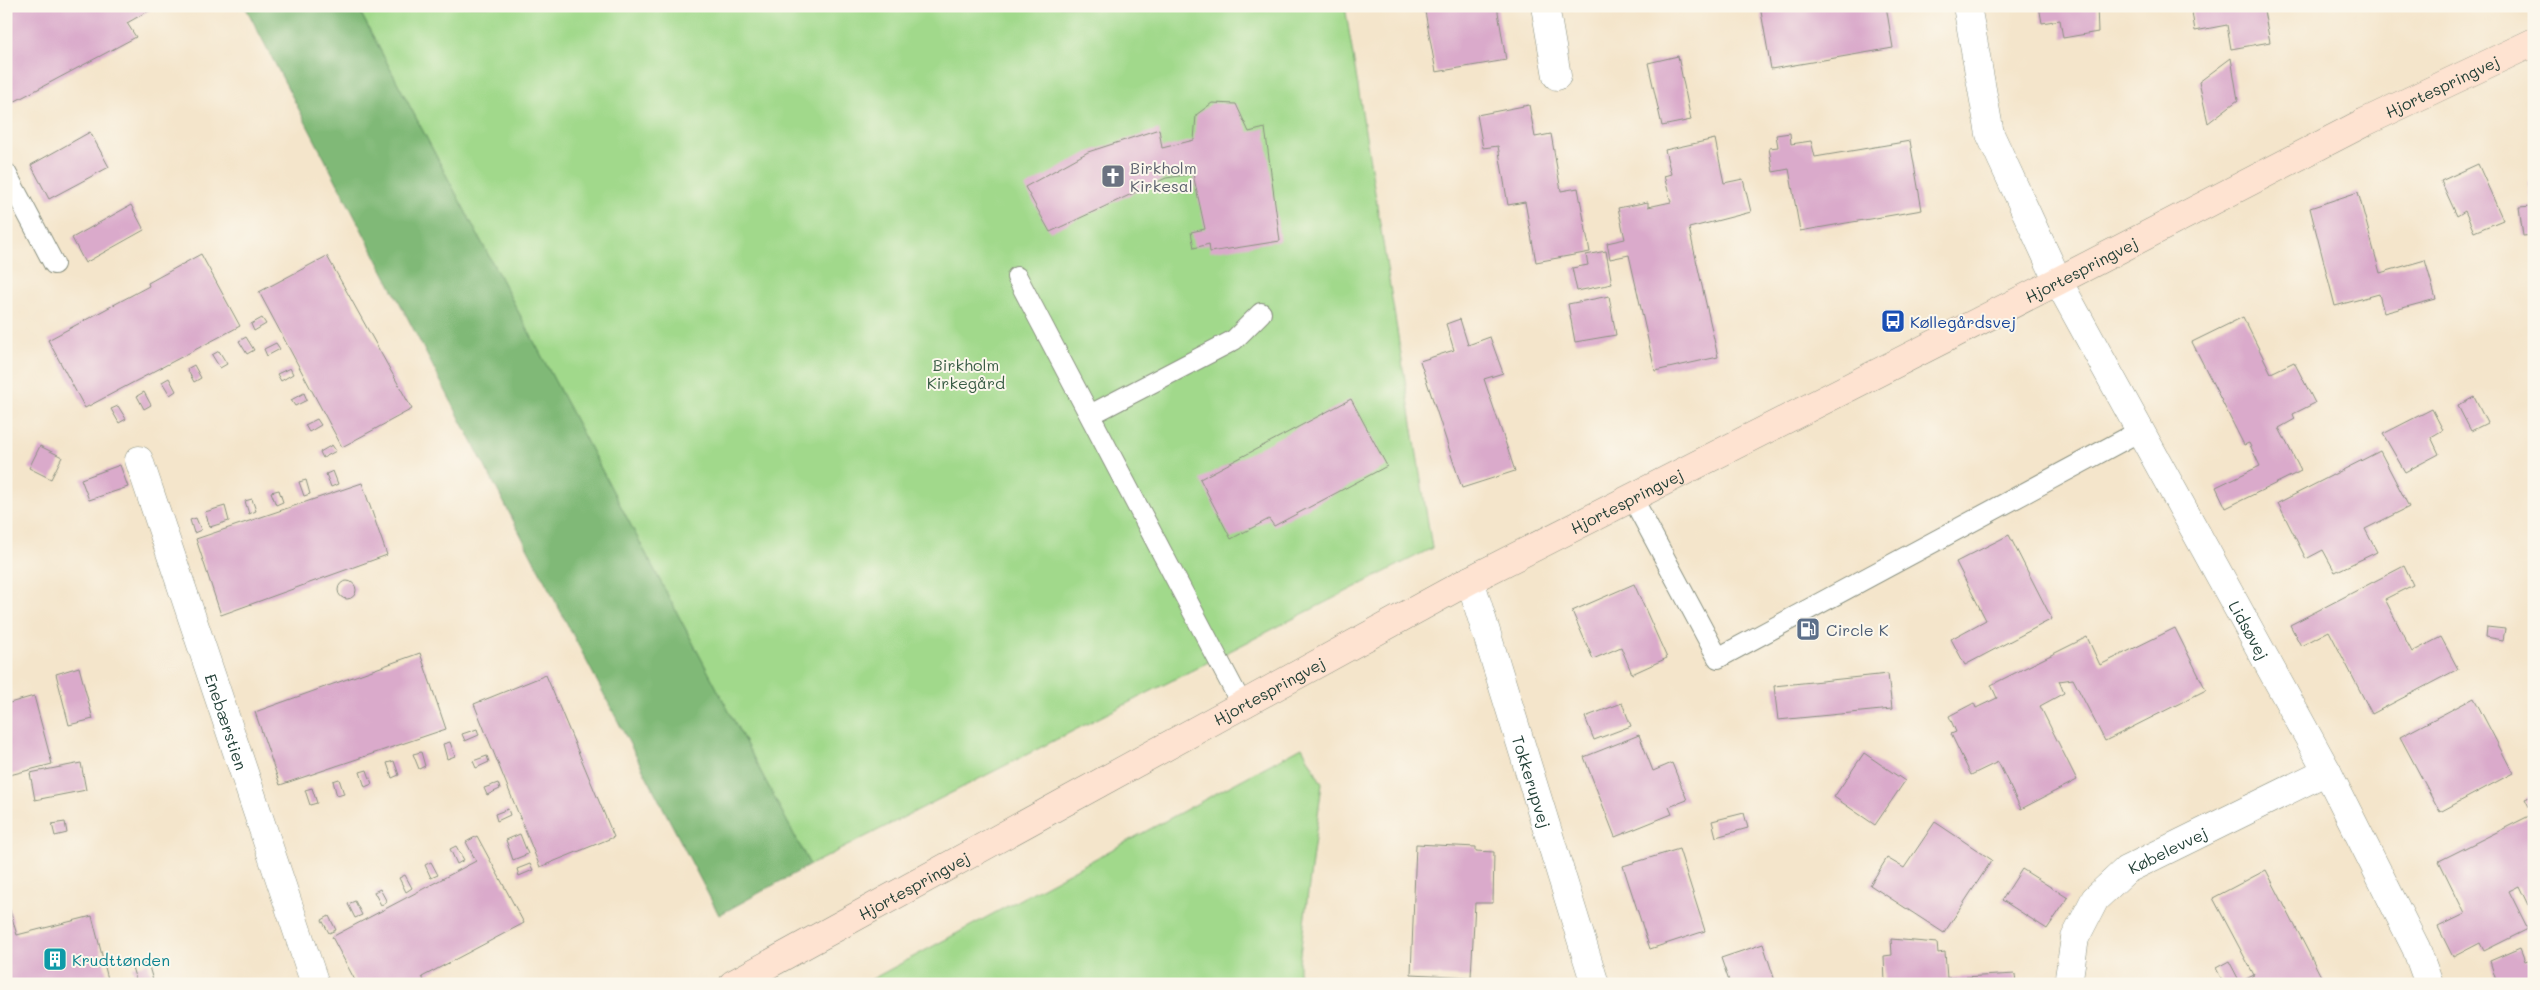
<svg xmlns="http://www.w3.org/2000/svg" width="2540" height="990" font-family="Mali,sans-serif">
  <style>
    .green { fill: #a1d98b; stroke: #608b60 }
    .forest { fill: #80b977; stroke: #507b56 }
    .building { fill: #daaacb }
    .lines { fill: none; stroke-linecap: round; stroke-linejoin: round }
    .lane-casing { stroke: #8a9180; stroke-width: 22 }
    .street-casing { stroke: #8a9180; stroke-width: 29 }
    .secondary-casing { stroke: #8a9180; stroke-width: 29 }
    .lane { stroke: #fff; stroke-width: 20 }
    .street { stroke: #fff; stroke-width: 28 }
    .secondary { stroke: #fee3d1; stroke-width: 28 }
    .labels { text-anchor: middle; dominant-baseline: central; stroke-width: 4; stroke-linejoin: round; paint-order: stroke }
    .street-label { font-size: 16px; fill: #1f3d34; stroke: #fbf7ec }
    .worship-label { font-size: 16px; fill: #5b616d; stroke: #fbf7ec; text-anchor: start }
    .transit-label { font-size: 16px; fill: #164399; stroke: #fbf7ec; text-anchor: start }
    .park-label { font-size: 16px; fill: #395c45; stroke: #fbf7ec }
    .service-label { font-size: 16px; fill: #4e5e75; stroke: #fbf7ec; text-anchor: start }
    .culture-label { font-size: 16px; fill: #0d838f; stroke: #fbf7ec; text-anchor: start }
  </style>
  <rect width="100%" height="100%" fill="#fbf7ec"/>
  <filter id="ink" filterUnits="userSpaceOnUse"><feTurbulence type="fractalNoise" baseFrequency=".02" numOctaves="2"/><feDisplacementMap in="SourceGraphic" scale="10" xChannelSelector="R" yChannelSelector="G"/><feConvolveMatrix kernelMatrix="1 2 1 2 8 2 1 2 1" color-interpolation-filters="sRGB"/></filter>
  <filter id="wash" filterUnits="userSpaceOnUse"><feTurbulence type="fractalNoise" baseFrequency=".0096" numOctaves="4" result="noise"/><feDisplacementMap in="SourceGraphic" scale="20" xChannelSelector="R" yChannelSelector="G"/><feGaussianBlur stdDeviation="1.12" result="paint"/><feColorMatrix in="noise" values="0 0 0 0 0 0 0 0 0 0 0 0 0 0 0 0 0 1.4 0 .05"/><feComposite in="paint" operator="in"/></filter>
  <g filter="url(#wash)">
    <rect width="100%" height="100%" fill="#f4e5cb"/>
    <g class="green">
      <path d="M357 6H1345L1432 548 810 865Z"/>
      <path d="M1302 747 1322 784 1299 962V984H863Z"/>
    </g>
    <path class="forest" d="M245 6H357L810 865 719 915Z"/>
    <g id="blocks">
      <g class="building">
        <path d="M6 6H157L127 23 136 37 6 106Z"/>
        <path d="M1424 6H1497L1506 60 1436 72Z"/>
        <path d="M1744 6H1758V7L1744 10Z"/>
        <path d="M1760 6H1886L1893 48 1771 69Z"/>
        <path d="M2039 6H2097L2098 32 2063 38 2060 20 2042 23Z"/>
        <path d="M2191 6H2263L2270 42 2231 49 2227 25 2195 31Z"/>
        <path d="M1678 56 1691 120 1662 126 1648 63Z"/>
        <path d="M2231 58 2238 100 2208 123 2199 82Z"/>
        <path d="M1212 103 1236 104 1249 132 1265 128 1280 241 1210 252 1209 244 1194 248 1191 232 1205 229 1193 174 1166 178 1050 232 1025 187 1088 152 1159 129 1162 148 1194 140 1196 115Z"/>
        <path d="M1529 105 1535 137 1551 134 1561 191 1578 188 1590 252 1536 262 1525 202 1508 205 1498 146 1483 148 1477 115Z"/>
        <path d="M90 132 109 167 49 199 31 165Z"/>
        <path d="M1790 133 1791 144 1811 141 1815 157 1910 141 1922 210 1800 231 1789 169 1773 172 1769 148 1778 147 1776 135Z"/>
        <path d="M1715 139 1724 183 1743 179 1751 212 1689 228 1718 357 1655 371 1629 255 1610 259 1607 243 1625 239 1618 208 1648 202V207L1671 202 1664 176 1671 174 1665 150Z"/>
        <path d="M2478 164 2503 220 2474 232 2465 211 2457 216 2441 181Z"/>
        <path d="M2529 182H2534V235L2523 236 2519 207 2532 206Z"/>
        <path d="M2358 192 2380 273 2425 260 2436 299 2384 313 2379 294 2335 306 2310 208Z"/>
        <path d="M131 205 144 230 85 263 72 238Z"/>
        <path d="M1606 251 1612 284 1577 291 1572 268 1588 265 1586 255Z"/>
        <path d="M201 254 240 326 85 408 48 340 149 286 148 283Z"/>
        <path d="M327 256 412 409 342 447 259 292Z"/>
        <path d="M1609 296 1616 335 1575 342 1568 304Z"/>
        <path d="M2243 317 2271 373 2294 362 2315 403 2293 414 2295 419 2279 428 2301 471 2226 508 2216 487 2260 466 2249 443 2244 445 2192 342Z"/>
        <path d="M262 318 266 324 254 331 251 324Z"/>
        <path d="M1460 319 1468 345 1490 337 1503 373 1484 379 1515 471 1462 488 1420 361 1454 350 1446 324Z"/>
        <path d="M246 337 254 350 247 354 239 341Z"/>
        <path d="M276 343 280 349 267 356 264 349Z"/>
        <path d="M219 351 227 364 220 368 212 355Z"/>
        <path d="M194 365 201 378 194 382 187 369Z"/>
        <path d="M290 368 293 374 281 381 277 374Z"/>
        <path d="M169 378 176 391 170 395 162 382Z"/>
        <path d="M144 392 151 405 144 409 137 396Z"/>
        <path d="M304 393 307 400 295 406 291 400Z"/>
        <path d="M2474 397 2487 423 2471 431 2458 406Z"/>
        <path d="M1351 399 1387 466 1274 526 1269 519 1231 539 1200 479Z"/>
        <path d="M118 406 126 419 119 423 111 409Z"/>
        <path d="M2432 409 2443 430 2431 437 2439 454 2405 472 2383 434Z"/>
        <path d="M317 419 321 425 309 432 305 425Z"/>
        <path d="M332 445 336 451 323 458 320 452Z"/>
        <path d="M40 446 62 457 51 479 29 468Z"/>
        <path d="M2380 451 2409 507 2365 529 2377 552 2335 572 2323 550 2306 559 2278 503Z"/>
        <path d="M120 465 128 487 89 500 81 479Z"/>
        <path d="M333 471 338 484 331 487 326 474Z"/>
        <path d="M306 480 310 494 304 496 299 482Z"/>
        <path d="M362 483 387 555 221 615 196 539Z"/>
        <path d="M279 490 283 502 276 505 271 492Z"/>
        <path d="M252 499 256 511 249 514 245 501Z"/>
        <path d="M225 506 229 521 210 527 205 512Z"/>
        <path d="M196 518 201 530 194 533 190 520Z"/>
        <path d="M2009 535 2052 619 1965 665 1951 639 1986 620 1956 562Z"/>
        <path d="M2404 566 2413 585 2385 599 2412 652 2441 637 2458 669 2372 714 2329 631 2301 646 2290 625Z"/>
        <circle cx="347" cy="590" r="9"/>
        <path d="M1634 584 1667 658 1632 674 1621 647 1593 659 1572 611Z"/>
        <path d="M2487 627 2505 629 2503 640 2486 637Z"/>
        <path d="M2175 628 2206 690 2105 741 2073 679 2059 681 2064 693 2040 706 2077 780 2021 809 1998 762 1971 775 1951 734 1956 732 1949 716 1974 703 1976 708 1997 698 1991 685 2087 637 2100 665Z"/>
        <path d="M420 653 446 729 280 785 255 712Z"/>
        <path d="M79 667 93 719 69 725 56 674Z"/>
        <path d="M1888 674 1892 709 1778 720 1774 686Z"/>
        <path d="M546 675 614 837 540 867 474 704Z"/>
        <path d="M34 696 52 764 6 776V704Z"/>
        <path d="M2474 698 2513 773 2440 812 2400 737Z"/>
        <path d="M1622 703 1631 726 1594 740 1585 717Z"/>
        <path d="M477 729 479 735 465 741 462 734Z"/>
        <path d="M1639 735 1653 771 1672 763 1687 800 1669 807 1672 814 1615 837 1584 757Z"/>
        <path d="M450 742 455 756 447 759 443 744Z"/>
        <path d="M421 752 425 766 419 769 413 754Z"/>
        <path d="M1864 753 1905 781 1875 825 1834 797Z"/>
        <path d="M487 756 489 762 476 768 473 761Z"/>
        <path d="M394 761 399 775 392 778 387 763Z"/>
        <path d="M81 763 86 790 35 800 30 773Z"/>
        <path d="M367 770 372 784 365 787 360 772Z"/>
        <path d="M339 779 344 794 337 796 333 781Z"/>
        <path d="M498 783 500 789 487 795 484 788Z"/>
        <path d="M312 788 317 803 310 805 305 790Z"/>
        <path d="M2534 795V816L2525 799Z"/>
        <path d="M508 809 510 815 497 821 495 814Z"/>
        <path d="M1744 813 1748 828 1716 837 1712 821Z"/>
        <path d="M2533 814 2534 902 2528 905 2519 886 2509 891 2528 929 2484 951 2480 943 2453 957 2438 927 2465 914 2439 861Z"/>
        <path d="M65 822 67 833 55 836 52 824Z"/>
        <path d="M1935 822 1992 860 1944 933 1870 885 1887 858 1904 868Z"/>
        <path d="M520 834 528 854 513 860 506 840Z"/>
        <path d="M477 836 524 923 422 977 424 980 416 984H357L332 937 476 861 466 842Z"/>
        <path d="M1416 844 1476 847V851L1494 852 1493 903H1475L1471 977 1411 974Z"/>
        <path d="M456 846 464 860 457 864 450 849Z"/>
        <path d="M1679 849 1705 931 1650 949 1623 866Z"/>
        <path d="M431 862 438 875 431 878 425 865Z"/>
        <path d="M530 864 533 870 519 876 517 869Z"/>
        <path d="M2022 869 2068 898 2047 929 2002 900Z"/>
        <path d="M2266 870 2325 984H2224L2216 968 2229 961 2240 982 2254 975 2213 898Z"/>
        <path d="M405 875 412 888 406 892 399 878Z"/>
        <path d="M380 889 387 902 381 905 374 892Z"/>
        <path d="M6 897 17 935 92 916 109 983 6 984Z"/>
        <path d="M355 901 362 915 355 918 348 904Z"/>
        <path d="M329 916 336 930 329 933 322 920Z"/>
        <path d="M1891 939 1937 943 1938 953 1945 952 1947 978 2015 974 2016 984H1885L1884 956 1892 955Z"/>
        <path d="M1763 944 1776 984H1730L1721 958Z"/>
        <path d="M2520 948 2525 961 2534 958V984H2497L2490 961Z"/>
        <path d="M148 963 154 984H137L132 967Z"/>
      </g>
    </g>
  </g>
  <g filter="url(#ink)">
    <use href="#blocks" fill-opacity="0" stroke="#8a9180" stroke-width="1"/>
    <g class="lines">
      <g class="lane-casing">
        <g id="lane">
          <path d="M6 173 54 264"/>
          <path d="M1017 277 1241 703"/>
          <path d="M1090 415 1234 340 1261 313"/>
          <path d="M1632 497 1718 658 2140 431"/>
        </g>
      </g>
      <g class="street-casing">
        <g id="street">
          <path d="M1545 6 1557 76"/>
          <path id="s1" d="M1967 6 1990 134 2058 281 2327 771 2416 948 2429 984"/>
          <path id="s2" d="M139 460 315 984"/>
          <path id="s3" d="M1470 580 1595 984"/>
          <path id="s4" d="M2068 984 2075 938 2095 899 2126 870 2327 771"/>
        </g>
      </g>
      <g class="secondary-casing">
        <g id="secondary">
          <path id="s5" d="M733 984 1470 580 2058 281 2365 122 2534 42"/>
        </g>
      </g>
      <use href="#lane" class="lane"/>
      <use href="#street" class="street"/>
      <use href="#secondary" class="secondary"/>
    </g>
  </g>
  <defs>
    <g id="church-square" transform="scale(1.25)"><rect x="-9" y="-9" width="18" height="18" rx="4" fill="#6b7280" stroke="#fbf7ec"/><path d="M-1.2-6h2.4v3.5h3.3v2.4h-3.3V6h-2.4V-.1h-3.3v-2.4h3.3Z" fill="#fff"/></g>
    <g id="bus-square" transform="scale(1.25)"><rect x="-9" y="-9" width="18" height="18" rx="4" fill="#1a4fb4" stroke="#fbf7ec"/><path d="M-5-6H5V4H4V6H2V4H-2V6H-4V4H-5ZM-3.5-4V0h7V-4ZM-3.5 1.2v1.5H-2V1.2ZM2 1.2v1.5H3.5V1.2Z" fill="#fff"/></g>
    <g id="fuel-square" transform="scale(1.25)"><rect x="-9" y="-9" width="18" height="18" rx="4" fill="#5c6f8a" stroke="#fbf7ec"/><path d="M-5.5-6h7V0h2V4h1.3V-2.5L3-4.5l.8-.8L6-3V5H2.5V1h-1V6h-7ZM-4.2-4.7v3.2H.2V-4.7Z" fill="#fff"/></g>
    <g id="building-square" transform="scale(1.25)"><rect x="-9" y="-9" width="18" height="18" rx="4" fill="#0f9aa8" stroke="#fbf7ec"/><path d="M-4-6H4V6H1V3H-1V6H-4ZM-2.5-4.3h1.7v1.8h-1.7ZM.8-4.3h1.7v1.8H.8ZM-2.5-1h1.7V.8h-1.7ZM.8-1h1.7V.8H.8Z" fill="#fff"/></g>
  </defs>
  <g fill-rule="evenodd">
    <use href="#church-square" x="1113" y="176"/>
    <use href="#bus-square" x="1893" y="321"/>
    <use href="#fuel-square" x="1808" y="629"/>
    <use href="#building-square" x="55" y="959"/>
  </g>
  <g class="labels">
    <g class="street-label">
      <text stroke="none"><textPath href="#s5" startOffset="1931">Hjortespringvej</textPath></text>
      <text stroke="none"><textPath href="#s5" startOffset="1526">Hjortespringvej</textPath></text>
      <text stroke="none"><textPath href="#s5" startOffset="1016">Hjortespringvej</textPath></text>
      <text stroke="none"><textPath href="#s1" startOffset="690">Lidsøvej</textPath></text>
      <text stroke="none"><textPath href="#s5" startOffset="611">Hjortespringvej</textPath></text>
      <text stroke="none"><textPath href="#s2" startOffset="276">Enebærstien</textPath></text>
      <text stroke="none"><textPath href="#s3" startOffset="211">Tokkerupvej</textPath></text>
      <text stroke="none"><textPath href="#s4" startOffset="179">Købelevvej</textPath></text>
      <text stroke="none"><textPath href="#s5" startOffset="206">Hjortespringvej</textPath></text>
    </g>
    <g class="worship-label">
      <text x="1130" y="167">Birkholm<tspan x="1130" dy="18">Kirkesal</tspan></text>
    </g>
    <g class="transit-label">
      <text x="1910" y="321">Køllegårdsvej</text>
    </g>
    <g class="park-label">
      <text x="966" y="364">Birkholm<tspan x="966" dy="18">Kirkegård</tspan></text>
    </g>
    <g class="service-label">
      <text x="1826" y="629">Circle K</text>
    </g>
    <g class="culture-label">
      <text x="72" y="959">Krudttønden</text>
    </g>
  </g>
  <rect width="2540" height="990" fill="none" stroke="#fbf7ec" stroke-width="25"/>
</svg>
